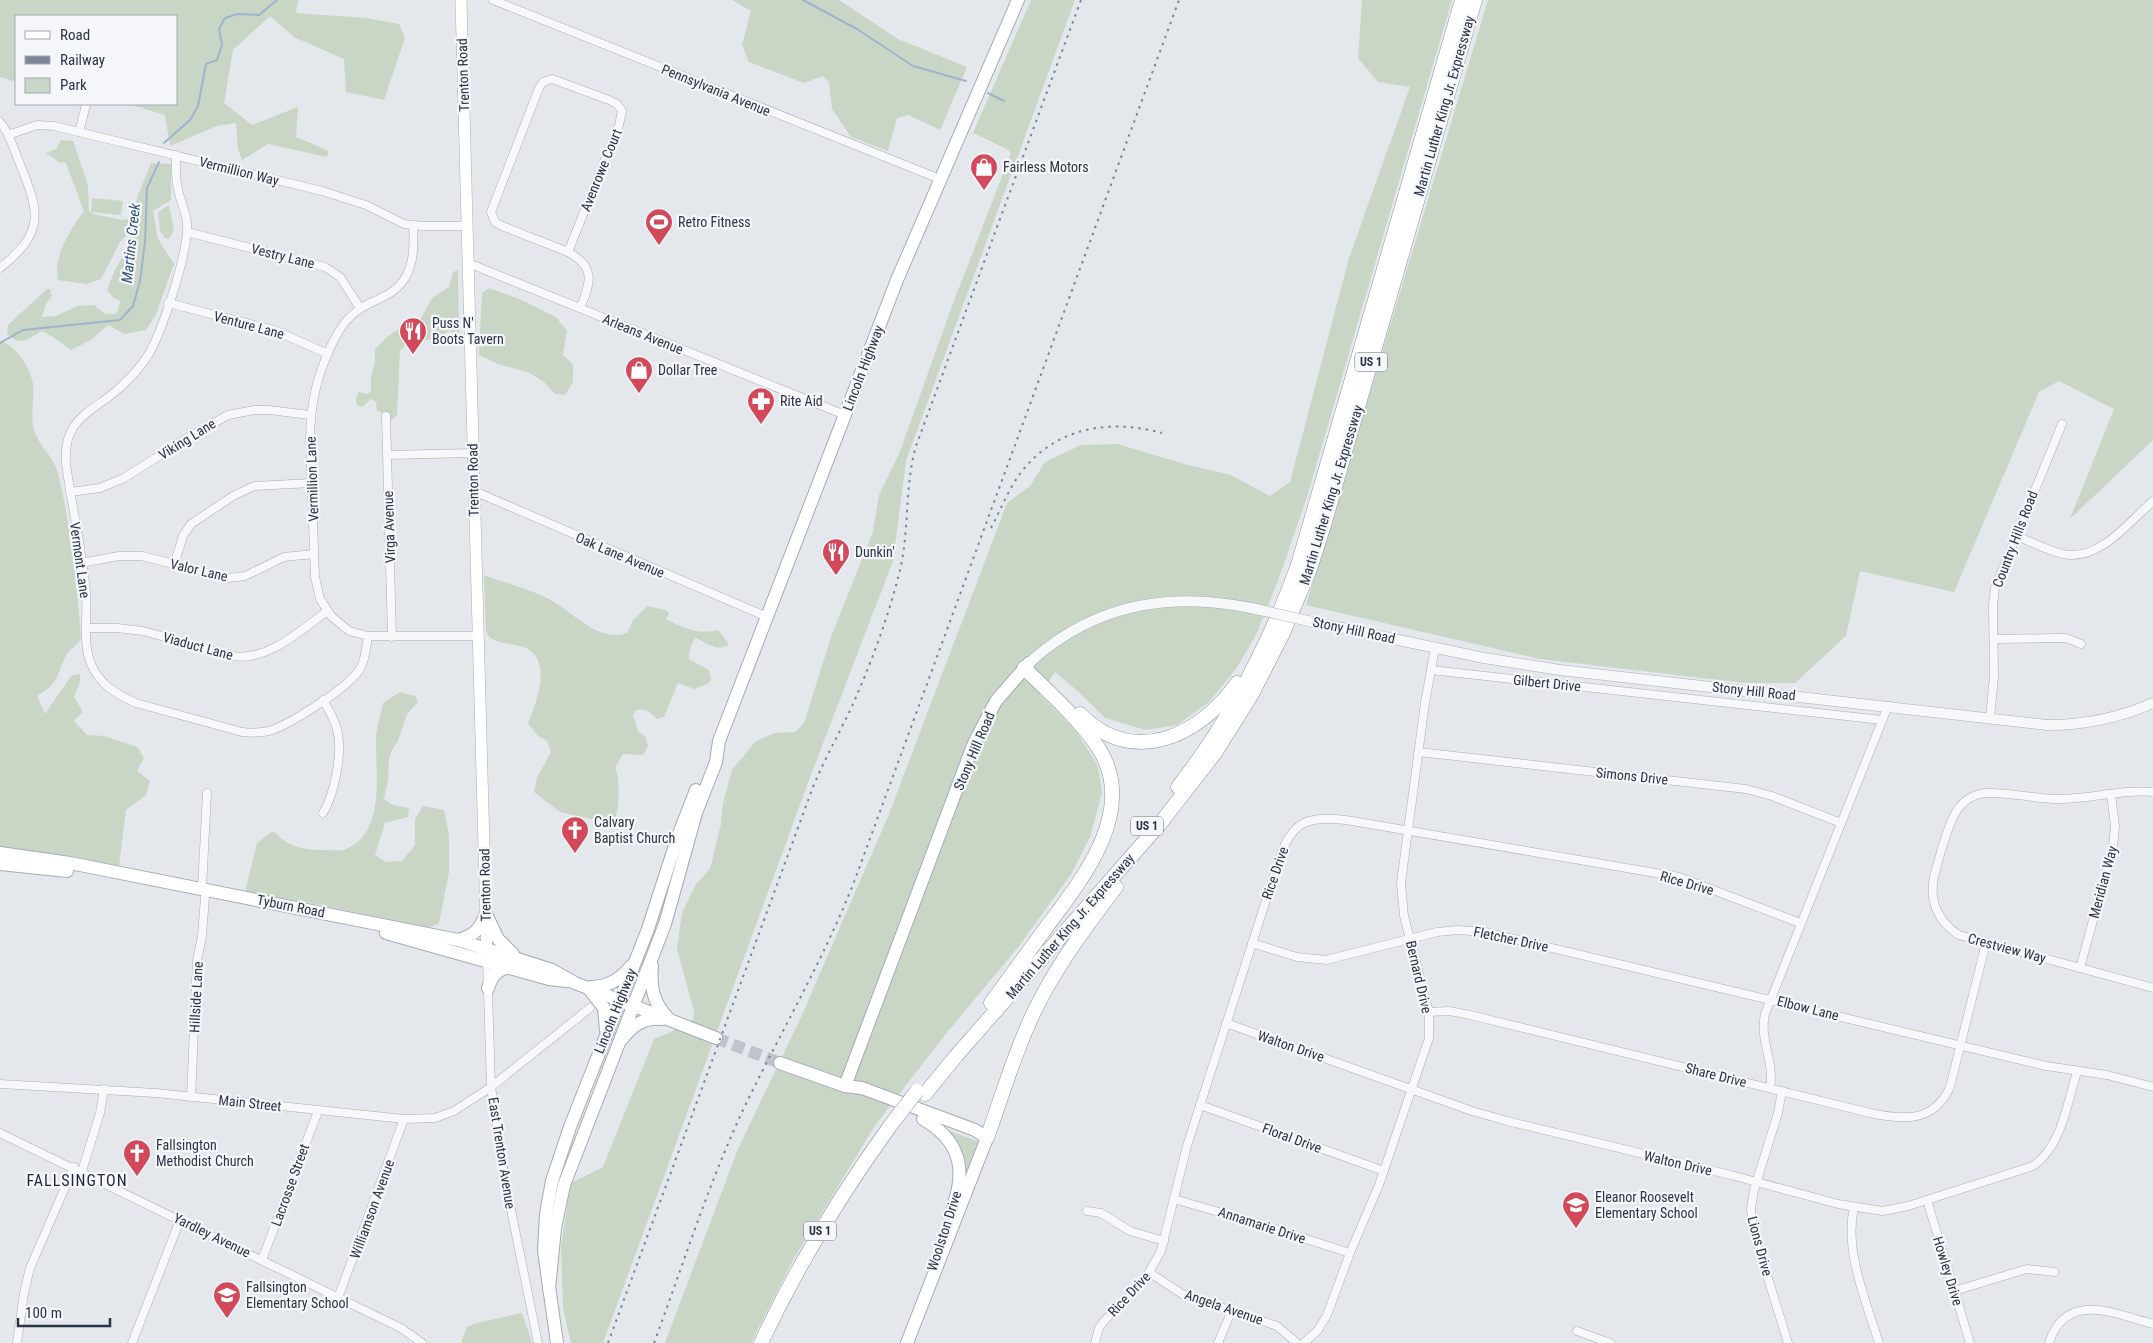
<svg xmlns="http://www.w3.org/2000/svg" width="2153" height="1343" font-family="'Roboto Condensed',sans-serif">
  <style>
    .green { fill: #c9d6c5 }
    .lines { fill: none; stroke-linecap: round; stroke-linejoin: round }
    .stream { stroke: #9fb4cc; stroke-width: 2 }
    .primary-tunnel { stroke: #bfc3cb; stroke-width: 12; stroke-dasharray: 12 6; stroke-linecap: butt }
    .minor-casing { stroke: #a9aeb7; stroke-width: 9 }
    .tertiary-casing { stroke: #a9aeb7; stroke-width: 11 }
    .secondary-casing { stroke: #a9aeb7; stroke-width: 12 }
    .primary-casing { stroke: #a3abb8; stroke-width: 14 }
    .motorway-casing { stroke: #8b94a3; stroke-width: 15 }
    .minor { stroke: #f7f8fa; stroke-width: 8 }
    .tertiary { stroke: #f7f8fa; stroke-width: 10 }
    .secondary { stroke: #fff; stroke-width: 11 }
    .primary { stroke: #fff; stroke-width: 12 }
    .motorway { stroke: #fff; stroke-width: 14 }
    .rail { stroke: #7d8696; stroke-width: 2; stroke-dasharray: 2.5 5; stroke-linecap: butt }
    .tertiary-bridge-casing { stroke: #a9aeb7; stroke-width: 11; stroke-linecap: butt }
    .motorway-bridge-casing { stroke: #8b94a3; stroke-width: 15; stroke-linecap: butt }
    .tertiary-bridge { stroke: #f7f8fa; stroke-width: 10 }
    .motorway-bridge { stroke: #fff; stroke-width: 14 }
    .labels { text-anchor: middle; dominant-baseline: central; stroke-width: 4.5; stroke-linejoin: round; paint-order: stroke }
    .shield { fill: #f4f6f9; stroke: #676e7b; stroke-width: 1 }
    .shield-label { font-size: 12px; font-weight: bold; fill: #2b3445 }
    .street-label { font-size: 14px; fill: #2b3445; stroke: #f4f6f9 }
    .poi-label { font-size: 14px; fill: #2b3445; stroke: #f4f6f9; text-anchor: start }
    .water-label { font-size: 15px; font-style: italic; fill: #34527a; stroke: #f4f6f9 }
    .quarter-label { font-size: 16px; letter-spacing: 1px; fill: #1d2536; stroke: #f4f6f9 }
  </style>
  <rect width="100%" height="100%" fill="#e4e7ec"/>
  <g class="green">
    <path d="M0 0H298L296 13 366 18 399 24 405 38 384 100 346 92 344 59 294 37 270 16 233 50 224 103 252 125 298 107 296 137 329 151 327 157 268 144 242 160 238 149 236 123 217 126 170 146 165 115 128 104H176V16H16V82L0 77Z"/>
    <path d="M732 0H839L898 39 967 67 940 130 908 115 897 118 888 151 851 137 832 109 829 82 823 76 804 83 749 62 742 45 751 11Z"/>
    <path d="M1031 0H1075L906 461 893 561 809 780 603 1343H571L563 1308 561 1246 571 1183 603 1167 654 1039 673 1031 693 1019 694 1011 677 949 682 913 696 884 710 869 721 824 723 803 732 770 756 741 775 733 795 732 804 723 832 634 873 532 879 495 899 454 952 306 1011 153 1007 149 973 133Z"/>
    <path d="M1362 0H1452L1307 497 1279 578 1256 635 1236 669 1209 702 1177 725 1146 730 1105 718 1080 693 1055 672 1040 695 1076 731 1098 766 1102 793 1090 837 1072 873 1019 946 945 1035 876 1124 793 1260 751 1343H665L738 1149 802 1015 889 814 1007 503 1030 486 1045 462 1081 445 1117 444 1188 465 1231 475 1270 496 1290 482 1349 258 1410 87 1378 82 1358 58Z"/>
    <path d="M1488 0H2153V440L2070 519 2114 409 2059 381 2039 392 1954 592 1860 571 1846 636 1795 683H1745L1540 659 1306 605Z"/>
    <path d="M61 140 73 141 88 185 89 211 93 214 123 220 133 218C137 211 135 205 137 198 141 186 147 175 151 163L171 164V200L153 211 158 239 174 264 156 314 146 330 124 334 108 325 91 340 71 350 53 337 42 331C28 339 21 347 7 334L8 325 47 289H50L52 296 46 304 42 317 56 316 77 306 94 305 105 314H116L121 301 114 298 107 290 115 270 132 240 128 233 120 242 101 279 87 284 58 280C53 256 70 230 84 211L66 163 59 162 46 153 56 149Z"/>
    <path d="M92 198 123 201 121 215 91 212Z"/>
    <path d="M169 205 174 230 169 239 165 238 160 231 158 212Z"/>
    <path d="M458 270 459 334 448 331 439 339 409 341 400 351 397 415 392 420 377 410 376 402 371 399 362 407 357 405 356 399 359 392 366 394 371 392V378L375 362V350C387 335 399 326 419 322L432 298 449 287 453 272Z"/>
    <path d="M489 288 517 298 556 317 567 331 563 355 573 364V382L565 395 555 394 544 382 530 373 498 364 479 355 482 293Z"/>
    <path d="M0 341C15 344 31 368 33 384 35 398 30 415 34 430 38 445 54 457 58 473 71 527 77 584 81 639 77 644 71 649 67 654 54 677 63 680 37 696L45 714 71 676 80 674V682L74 697 83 712 74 721 87 735 104 736 137 747 144 758 137 771 150 781 146 795 126 810 119 866 71 856 0 847Z"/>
    <path d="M484 575C504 582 525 588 545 597 571 609 596 643 627 633L633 620 647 606 666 610 669 614 666 619C682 628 700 635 718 630L729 644C719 653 706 643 696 638 691 642 689 652 689 659L709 670 711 680 708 684 694 689 678 683 664 717 657 719C651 712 645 708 636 710L633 715 638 731 645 736 648 746 643 755 623 754 615 768C620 776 620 811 614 820 613 822 610 823 608 825L596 820 560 812 534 792 537 778 551 752 547 741 538 736 528 723C536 703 553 661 526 648 514 643 501 645 489 637L486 631Z"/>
    <path d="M400 692 415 696 418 702 407 714 398 741 392 750 389 759 388 780 384 799 393 805 409 808 408 817 385 823 375 855 386 862 402 861 415 845V819L423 806 444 810 449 836V872L439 923 429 928 311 903 245 892 257 843 273 831C289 847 302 850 325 850 330 850 338 851 344 850 387 834 375 772 376 737 377 726 381 714 383 703Z"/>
    <path d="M950 1131 979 1142 964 1186 948 1135Z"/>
    <path d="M522 1313 532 1343H461L467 1327 477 1323Z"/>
  </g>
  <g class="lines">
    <g class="stream">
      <path d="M803 0 857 29 913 66 966 81"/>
      <path d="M988 93 1004 101"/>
      <path d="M164 143 190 120 198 106 206 64 217 60 222 45 219 29 225 18 237 14 259 15 277 0"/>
      <path d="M0 343 23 330 120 320 133 306 140 281 145 242 147 188 159 162"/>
    </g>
    <path class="primary-tunnel" d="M716 1038 780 1063"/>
    <g class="minor-casing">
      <g id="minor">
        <path d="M493 0 940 179"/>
        <path d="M552 79 609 100 617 104 622 111 619 125 568 252 502 226 495 222 491 212 539 88 543 82Z"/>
        <path d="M0 122C10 134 14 150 20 164 40 213 45 232 0 268"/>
        <path d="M79 132 86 105"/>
        <path d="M8 135 37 125 54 126 322 191 366 205 404 224 423 226H467"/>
        <path d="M176 155C176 167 175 178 178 189 180 201 186 211 187 223 189 250 166 318 154 344 146 362 131 378 116 391 87 415 63 420 66 464 72 507 82 550 86 592 88 614 82 643 91 664 100 685 116 694 136 703L242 732C251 733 260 733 269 731 289 725 344 690 357 673 365 664 366 648 368 636"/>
        <path d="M413 226C415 255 413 283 383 297 370 303 358 308 348 319 340 327 335 338 330 348 316 380 311 402 310 437L315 577 320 599 331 616 349 631 368 636H479"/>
        <path d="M187 232 325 267 340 277 360 308"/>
        <path d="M568 252C596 267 591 283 580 308"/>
        <path d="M468 263 845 415"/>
        <path d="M168 303 274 330 328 354"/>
        <path d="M386 416 392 637"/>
        <path d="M388 455 473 453"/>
        <path d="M474 491 767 617"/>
        <path d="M70 492 100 488 124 478 189 437 228 415 254 410H269L310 415"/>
        <path d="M2015 535C2031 542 2047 550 2063 554 2099 562 2129 522 2153 501"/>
        <path d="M81 563 119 556H142L228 578 245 576 284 557 314 554"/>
        <path d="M174 565 183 536 191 524 233 496 254 486 312 483"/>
        <path d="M87 628H117L143 631 232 656C267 662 300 631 327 611"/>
        <path d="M1994 639 2058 638H2066L2081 644"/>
        <path d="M1431 670 1882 720"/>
        <path d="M1990 718 1994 676 1993 605 1995 588 2062 424"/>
        <path d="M1419 752 1746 789 1772 796 1841 823"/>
        <path d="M2153 792C2122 789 2090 799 2059 799 2034 799 2011 792 1987 793 1955 795 1949 827 1941 851 1939 860 1936 868 1934 877 1929 901 1938 922 1959 935L2153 988"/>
        <path d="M323 813C335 793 343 752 337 729 334 718 328 709 323 700"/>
        <path d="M202 888 207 793"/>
        <path d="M1252 943 1297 957 1326 960 1437 932 1458 930 1485 932 2046 1066 2107 1075 2153 1087"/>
        <path d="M487 960 491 1087 505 1180 538 1343"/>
        <path d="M2080 968 2113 847 2115 826 2111 794"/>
        <path d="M1429 1012 1449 1011 1470 1015 1870 1113C1903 1120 1934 1123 1950 1087L1986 943"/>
        <path d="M1226 1023 1472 1111 1507 1121 1731 1175 1838 1204 1883 1211 1908 1206 2033 1166C2062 1146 2067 1103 2077 1072"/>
        <path d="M0 1084 156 1093 404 1119 435 1118 454 1111 491 1087 590 1008"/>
        <path d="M1770 1088C1775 1062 1759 1040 1765 1014L1888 706"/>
        <path d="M1782 1091 1778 1113 1754 1190 1751 1209 1754 1233 1788 1343"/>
        <path d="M191 1097 197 961 202 936 205 897"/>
        <path d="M1200 1105 1384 1171"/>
        <path d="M0 1133 374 1315 401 1328 422 1343"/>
        <path d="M82 1171 100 1113 104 1089"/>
        <path d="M1174 1199 1253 1222 1350 1253"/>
        <path d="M1927 1200 1970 1343"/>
        <path d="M1854 1207C1844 1251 1866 1301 1879 1343"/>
        <path d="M1087 1211 1101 1213 1130 1231 1164 1241"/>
        <path d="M262 1260 318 1111"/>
        <path d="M1150 1273 1182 1294 1277 1326 1297 1343"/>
        <path d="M1954 1291 2027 1269 2054 1272"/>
        <path d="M338 1298 404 1119"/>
        <path d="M1577 1331 1610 1343"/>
        <path d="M17 1343 24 1293 30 1268 74 1167"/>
        <path d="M132 1343 180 1220"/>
        <path d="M1095 1343 1099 1328 1104 1321 1144 1281 1161 1251 1187 1146 1279 860C1292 821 1306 816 1346 820L1679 877 1800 923"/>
        <path d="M1218 1343 1232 1310"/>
        <path d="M1304 1343 1318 1330 1327 1315 1350 1253 1379 1185 1429 1038V1012L1404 916 1401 883 1425 703 1435 648"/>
        <path d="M2049 1343C2066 1290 2115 1314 2153 1324"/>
      </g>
    </g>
    <g class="tertiary-casing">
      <g id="tertiary">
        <path d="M1313 622 1484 658 1560 670 2047 725C2085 725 2119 718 2153 703"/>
        <path d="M1029 663C1092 605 1169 591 1251 608"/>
      </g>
    </g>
    <g class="secondary-casing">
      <path id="secondary" d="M461 0 487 958"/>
    </g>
    <g class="primary-casing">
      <g id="primary">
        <path d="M0 853 70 863 458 940 552 970 575 983 716 1038"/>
        <path d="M0 864 67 871"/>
        <path d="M486 914 498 939 513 954"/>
        <path d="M386 933 549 979 567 981"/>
        <path d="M458 940C474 936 480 929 486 914"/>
        <path d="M652 966C650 986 653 1003 668 1018"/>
        <path d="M591 987C608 987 621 979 631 966"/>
        <path d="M488 988C492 976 497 969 511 967"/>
        <path d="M590 990 604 1008 606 1030"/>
        <path d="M622 1039C633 1025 644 1017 662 1019"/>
        <path d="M780 1063 845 1086 862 1088 975 1130 987 1138"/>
        <path d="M845 1086 974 743 996 701 1029 663"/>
        <path d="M923 1119C959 1140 967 1168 953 1206"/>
        <path d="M549 1289 555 1228 564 1185 665 924 696 813 716 762 719 741 897 280 1018 0"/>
        <path d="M557 1343 544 1251 546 1214 552 1181 570 1127 648 929 677 839 696 790"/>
        <path d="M907 1343 987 1138"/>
      </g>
    </g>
    <g class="motorway-casing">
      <g id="motorway">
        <path d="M1080 714C1133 768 1200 736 1237 683"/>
        <path d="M1178 787C1230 721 1269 644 1298 565L1462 0"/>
        <path d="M991 1003C1009 978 1027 954 1045 929 1079 883 1133 819 1104 758 1091 730 1048 691 1024 668"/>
        <path d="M925 1094 956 1056 1159 825 1215 753 1252 694 1283 633 1310 569 1324 525 1475 0"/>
        <path d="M987 1138C1003 1093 1017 1045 1039 1002 1060 961 1088 924 1116 887"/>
        <path d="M761 1343C797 1266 841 1194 890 1126"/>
      </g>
    </g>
    <use href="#minor" class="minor"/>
    <use href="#tertiary" class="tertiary"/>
    <use href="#secondary" class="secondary"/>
    <use href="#primary" class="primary"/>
    <use href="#motorway" class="motorway"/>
    <g class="rail">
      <path d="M991 528C1001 509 1009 488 1022 471 1058 426 1111 419 1162 433"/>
      <path d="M608 1343 813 787C825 758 840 732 853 704 871 663 888 618 899 574 910 532 904 488 916 446L1081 0"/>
      <path d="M654 1343C683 1265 708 1185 743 1110 780 1033 823 961 854 882L1179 0"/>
    </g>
    <g class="tertiary-bridge-casing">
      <path id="tertiary-bridge" d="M1251 608 1313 622"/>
    </g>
    <g class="motorway-bridge-casing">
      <path id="motorway-bridge" d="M890 1126 917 1091"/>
    </g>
    <use href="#tertiary-bridge" class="tertiary-bridge"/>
    <use href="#motorway-bridge" class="motorway-bridge"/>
  </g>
  <defs>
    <g id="shop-pin" transform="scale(1.4375)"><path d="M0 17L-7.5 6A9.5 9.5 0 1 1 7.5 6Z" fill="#d1495b" stroke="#f4f6f9"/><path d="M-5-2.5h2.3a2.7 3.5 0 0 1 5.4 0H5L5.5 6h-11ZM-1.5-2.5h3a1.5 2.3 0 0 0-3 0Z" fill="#fff"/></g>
    <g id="stadium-pin" transform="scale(1.4375)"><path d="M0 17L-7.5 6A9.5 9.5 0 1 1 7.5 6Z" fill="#d1495b" stroke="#f4f6f9"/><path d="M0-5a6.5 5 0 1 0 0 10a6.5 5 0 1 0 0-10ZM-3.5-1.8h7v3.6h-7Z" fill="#fff"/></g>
    <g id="restaurant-pin" transform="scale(1.4375)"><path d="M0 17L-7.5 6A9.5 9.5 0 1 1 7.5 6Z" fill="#d1495b" stroke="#f4f6f9"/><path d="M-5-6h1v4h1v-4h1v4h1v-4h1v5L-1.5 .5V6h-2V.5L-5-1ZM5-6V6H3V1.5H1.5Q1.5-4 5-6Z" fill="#fff"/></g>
    <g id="pharmacy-pin" transform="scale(1.4375)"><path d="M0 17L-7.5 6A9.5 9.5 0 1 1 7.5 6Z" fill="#d1495b" stroke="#f4f6f9"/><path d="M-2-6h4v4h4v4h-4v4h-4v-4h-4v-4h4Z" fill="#fff"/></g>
    <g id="church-pin" transform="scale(1.4375)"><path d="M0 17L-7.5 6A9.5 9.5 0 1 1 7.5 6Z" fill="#d1495b" stroke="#f4f6f9"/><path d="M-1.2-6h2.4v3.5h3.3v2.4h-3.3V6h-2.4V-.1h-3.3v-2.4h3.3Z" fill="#fff"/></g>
    <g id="school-pin" transform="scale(1.4375)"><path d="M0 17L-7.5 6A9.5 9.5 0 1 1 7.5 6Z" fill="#d1495b" stroke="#f4f6f9"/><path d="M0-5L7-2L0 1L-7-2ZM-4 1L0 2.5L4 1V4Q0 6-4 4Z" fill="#fff"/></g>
  </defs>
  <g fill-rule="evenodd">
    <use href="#shop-pin" x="984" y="167"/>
    <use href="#stadium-pin" x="659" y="222"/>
    <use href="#restaurant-pin" x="413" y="331"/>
    <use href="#shop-pin" x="639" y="370"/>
    <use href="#pharmacy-pin" x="761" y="401"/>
    <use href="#restaurant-pin" x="836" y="552"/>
    <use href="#church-pin" x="575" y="830"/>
    <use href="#church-pin" x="137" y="1153"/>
    <use href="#school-pin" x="1576" y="1205"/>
    <use href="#school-pin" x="227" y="1295"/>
  </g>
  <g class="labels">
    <g class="shield">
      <rect x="1355" y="352.5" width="32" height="19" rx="4"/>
      <rect x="1131" y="816.5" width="32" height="19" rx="4"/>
      <rect x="804" y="1221.5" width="32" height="19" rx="4"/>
    </g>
    <g class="shield-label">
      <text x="1371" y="362">US 1</text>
      <text x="1147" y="826">US 1</text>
      <text x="820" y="1231">US 1</text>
    </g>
    <g class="street-label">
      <text transform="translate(463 75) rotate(-92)">Trenton Road</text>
      <text transform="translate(716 90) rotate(22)">Pennsylvania Avenue</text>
      <text transform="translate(1444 106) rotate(-74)">Martin Luther King Jr. Expressway</text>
      <text transform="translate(601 170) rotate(-68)">Avenrowe Court</text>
      <text transform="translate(239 171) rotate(14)">Vermillion Way</text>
      <text transform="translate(283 256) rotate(14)">Vestry Lane</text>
      <text transform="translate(249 325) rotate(15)">Venture Lane</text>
      <text transform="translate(643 334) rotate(22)">Arleans Avenue</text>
      <text transform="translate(863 368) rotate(-69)">Lincoln Highway</text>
      <text transform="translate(187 439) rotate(-32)">Viking Lane</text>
      <text transform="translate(312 479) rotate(-92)">Vermillion Lane</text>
      <text transform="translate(473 480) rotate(-91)">Trenton Road</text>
      <text transform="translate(1331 495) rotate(-73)">Martin Luther King Jr. Expressway</text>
      <text transform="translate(389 527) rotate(-92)">Virga Avenue</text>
      <text transform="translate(2015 539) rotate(-69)">Country Hills Road</text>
      <text transform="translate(620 555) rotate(23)">Oak Lane Avenue</text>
      <text transform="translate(80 560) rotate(82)">Vermont Lane</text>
      <text transform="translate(199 570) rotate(13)">Valor Lane</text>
      <text transform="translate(1354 630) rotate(12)">Stony Hill Road</text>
      <text transform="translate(198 646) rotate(15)">Viaduct Lane</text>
      <text transform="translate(1547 683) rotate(6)">Gilbert Drive</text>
      <text transform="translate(1754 691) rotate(6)">Stony Hill Road</text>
      <text transform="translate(974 751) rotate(-67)">Stony Hill Road</text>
      <text transform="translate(1632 776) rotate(6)">Simons Drive</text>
      <text transform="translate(1275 873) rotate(-71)">Rice Drive</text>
      <text transform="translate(2103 882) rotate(-75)">Meridian Way</text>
      <text transform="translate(1687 883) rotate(16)">Rice Drive</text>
      <text transform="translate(485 885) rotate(-91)">Trenton Road</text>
      <text transform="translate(291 906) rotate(11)">Tyburn Road</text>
      <text transform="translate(1070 926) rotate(-49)">Martin Luther King Jr. Expressway</text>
      <text transform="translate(1511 939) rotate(12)">Fletcher Drive</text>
      <text transform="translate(2007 948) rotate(15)">Crestview Way</text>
      <text transform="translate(1419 977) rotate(77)">Bernard Drive</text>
      <text transform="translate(196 997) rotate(-87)">Hillside Lane</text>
      <text transform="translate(1808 1008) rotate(14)">Elbow Lane</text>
      <text transform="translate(615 1011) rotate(-68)">Lincoln Highway</text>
      <text transform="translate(1291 1046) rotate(19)">Walton Drive</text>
      <text transform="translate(1716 1075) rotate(14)">Share Drive</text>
      <text transform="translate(250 1103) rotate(6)">Main Street</text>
      <text transform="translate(1292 1138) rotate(20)">Floral Drive</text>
      <text transform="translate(502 1153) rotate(81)">East Trenton Avenue</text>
      <text transform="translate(1678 1163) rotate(13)">Walton Drive</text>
      <text transform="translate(290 1185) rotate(-70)">Lacrosse Street</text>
      <text transform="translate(372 1209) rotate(-70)">Williamson Avenue</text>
      <text transform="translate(1262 1225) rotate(18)">Annamarie Drive</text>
      <text transform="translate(944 1231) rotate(-72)">Woolston Drive</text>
      <text transform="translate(212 1235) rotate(26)">Yardley Avenue</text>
      <text transform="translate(1760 1246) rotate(75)">Lions Drive</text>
      <text transform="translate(1948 1271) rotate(73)">Howley Drive</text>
      <text transform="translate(1129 1294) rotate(-47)">Rice Drive</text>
      <text transform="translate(1224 1307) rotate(19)">Angela Avenue</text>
    </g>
    <g class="poi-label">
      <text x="1003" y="167">Fairless Motors</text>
      <text x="678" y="222">Retro Fitness</text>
      <text x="432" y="323">Puss N'<tspan x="432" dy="16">Boots Tavern</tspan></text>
      <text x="658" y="370">Dollar Tree</text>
      <text x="780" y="401">Rite Aid</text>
      <text x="855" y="552">Dunkin'</text>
      <text x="594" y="822">Calvary<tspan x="594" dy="16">Baptist Church</tspan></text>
      <text x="156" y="1145">Fallsington<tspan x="156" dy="16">Methodist Church</tspan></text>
      <text x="1595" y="1197">Eleanor Roosevelt<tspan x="1595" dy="16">Elementary School</tspan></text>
      <text x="246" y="1287">Fallsington<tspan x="246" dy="16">Elementary School</tspan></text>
    </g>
    <g class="water-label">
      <text transform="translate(131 243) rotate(-84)">Martins Creek</text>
    </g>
    <g class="quarter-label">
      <text x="77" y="1180">FALLSINGTON</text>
    </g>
  </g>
  <rect x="15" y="15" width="162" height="90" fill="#f4f6f9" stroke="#a4a8b1"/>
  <rect x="25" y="31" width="25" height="8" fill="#ffffff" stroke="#a4a8b1"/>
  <text x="60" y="40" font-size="15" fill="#2b3445">Road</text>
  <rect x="25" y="56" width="25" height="8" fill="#7d8696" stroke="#a4a8b1"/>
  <text x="60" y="65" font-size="15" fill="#2b3445">Railway</text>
  <rect x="25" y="78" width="25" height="15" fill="#c9d6c5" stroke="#a4a8b1"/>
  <text x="60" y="90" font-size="15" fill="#2b3445">Park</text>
  <path d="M18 1318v8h92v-8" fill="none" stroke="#2b3445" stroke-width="2.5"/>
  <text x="25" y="1318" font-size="15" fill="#2b3445" stroke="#f4f6f9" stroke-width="4" paint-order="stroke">100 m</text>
</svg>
